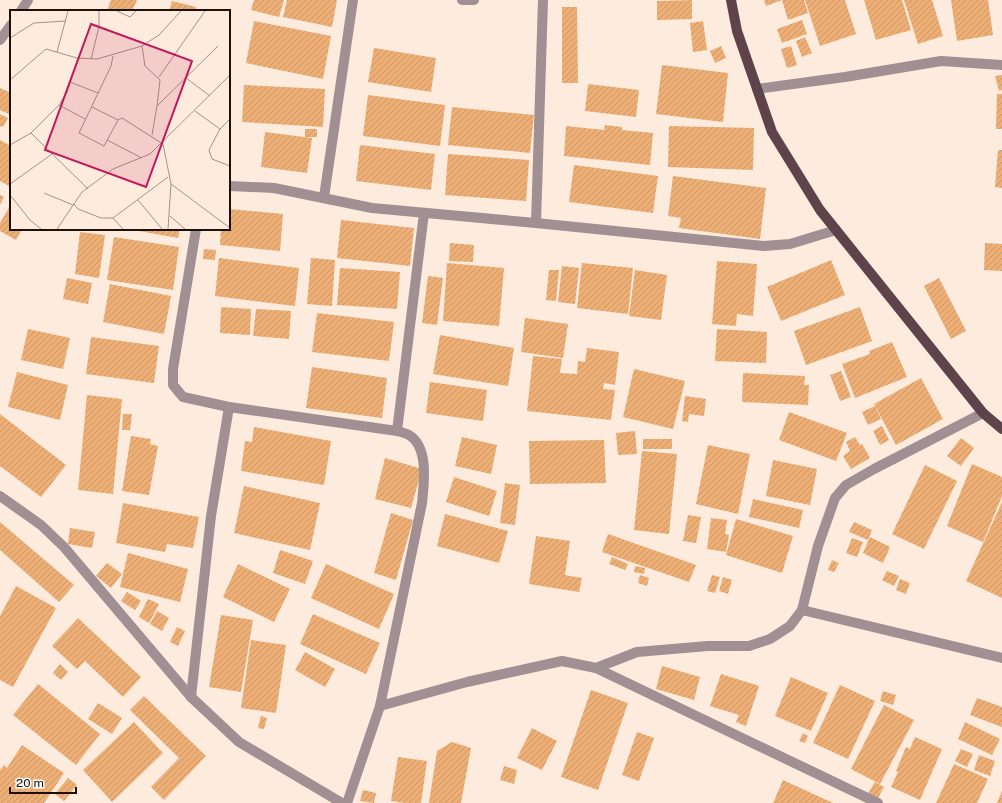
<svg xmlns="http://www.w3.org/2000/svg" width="1002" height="803" font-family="'Public Sans',sans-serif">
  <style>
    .building { fill: url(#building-hatch) }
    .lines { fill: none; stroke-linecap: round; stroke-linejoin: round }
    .street { stroke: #a08f93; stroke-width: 10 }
    .primary { stroke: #5e434a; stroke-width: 10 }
    .inset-road { fill: none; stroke: #a39488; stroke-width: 1 }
    .view { fill: #c2185b; fill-opacity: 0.15; stroke: #c2185b; stroke-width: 2 }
    .inset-edge { fill: none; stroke: #1b1108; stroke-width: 2 }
  </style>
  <defs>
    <pattern id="building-hatch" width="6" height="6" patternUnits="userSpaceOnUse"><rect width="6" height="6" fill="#edaf76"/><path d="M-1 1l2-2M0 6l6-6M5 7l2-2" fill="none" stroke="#cb9665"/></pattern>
  </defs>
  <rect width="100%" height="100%" fill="#fdebdd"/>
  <g class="building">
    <path d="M111 0H137L132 11H107Z"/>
    <path d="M254 0H284L279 17 251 10Z"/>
    <path d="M287 0H337L332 27 283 17Z"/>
    <path d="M692 0V19L657 20V1Z"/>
    <path d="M764 0H782L766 6Z"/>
    <path d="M782 0H804L808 13 788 20Z"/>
    <path d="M805 0H845L856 34 820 46Z"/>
    <path d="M864 0H902L911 30 876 40Z"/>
    <path d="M904 0H932L943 36 918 44Z"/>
    <path d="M951 0H988L993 35 957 41Z"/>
    <path d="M172 1 196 7 195 11H169Z"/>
    <path d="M562 7H577L578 83H562Z"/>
    <path d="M802 20 807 34 782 43 777 29Z"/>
    <path d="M254 21 331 36 323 79 246 63Z"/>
    <path d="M703 21 707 50 693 52 690 23Z"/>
    <path d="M805 37 812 53 802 57 796 41Z"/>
    <path d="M721 46 726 58 715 63 710 51Z"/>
    <path d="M791 46 797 65 787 68 781 49Z"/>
    <path d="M374 48 436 58 431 92 368 82Z"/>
    <path d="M662 65 728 73 723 122 656 114Z"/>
    <path d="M1002 75V90L999 91 995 76Z"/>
    <path d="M588 84 639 90 636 117 585 111Z"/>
    <path d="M244 85 325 89 323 127 242 122Z"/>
    <path d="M0 88 11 93V115L0 110Z"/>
    <path d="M997 94H1002V129H996Z"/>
    <path d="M368 95 445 105 440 146 363 136Z"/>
    <path d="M452 107 534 115 530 153 448 145Z"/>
    <path d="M0 114 8 118 3 127 0 126Z"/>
    <path d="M605 125 622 127V130L653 133 650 165 564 156 566 126 604 130Z"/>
    <path d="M669 126 754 128 753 170 668 167Z"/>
    <rect x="305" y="129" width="12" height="8"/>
    <path d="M265 132 312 138 307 173 261 167Z"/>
    <path d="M0 140 11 146V187L0 181Z"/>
    <path d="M360 145 435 154 431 190 356 181Z"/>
    <path d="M998 150H1002V188L995 187Z"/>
    <path d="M448 154 529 160 526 201 445 195Z"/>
    <path d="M574 165 658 176 653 213 569 202Z"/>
    <path d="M673 176 766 188 760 239 679 228 681 218 668 216Z"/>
    <path d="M0 195 4 197 0 205Z"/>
    <path d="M11 204V229H22L16 240 0 231V223Z"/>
    <path d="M229 209 283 214 280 251 220 245 221 229H229Z"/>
    <path d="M341 220 414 228 410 266 337 258Z"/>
    <path d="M128 229H180L178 238Z"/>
    <path d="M80 232 105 235 99 278 75 274Z"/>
    <path d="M114 237 179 247 173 290 107 280Z"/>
    <path d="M450 243 474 245 473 262 449 261Z"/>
    <path d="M985 243 1002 244V271L984 270Z"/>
    <path d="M204 249 216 250 215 260 203 259Z"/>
    <path d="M219 258 299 268 295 306 215 296Z"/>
    <path d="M311 258 335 260 332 306 307 304Z"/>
    <path d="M831 260 845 295 781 321 767 287Z"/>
    <path d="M717 261 757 264 753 316 737 314 736 326 712 324Z"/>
    <path d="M447 263 504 268 499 326 443 321Z"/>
    <path d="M582 263 633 268 628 314 577 308Z"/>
    <path d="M562 266 579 268 575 304 558 302Z"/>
    <path d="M340 268 400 272 397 309 337 305Z"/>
    <path d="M549 270H559L556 301 546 300Z"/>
    <path d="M635 270 667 275 661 320 629 316Z"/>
    <path d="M428 276 443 278 437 325 422 323Z"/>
    <path d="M67 278 92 283 88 304 63 299Z"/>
    <path d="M939 278 966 331 951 339 924 286Z"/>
    <path d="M110 284 171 296 164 334 103 322Z"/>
    <path d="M221 307 251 309 250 335 220 333Z"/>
    <path d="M860 307 872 341 806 365 794 331Z"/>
    <path d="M256 309 291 311 289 339 253 336Z"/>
    <path d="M317 313 394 322 389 361 312 352Z"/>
    <path d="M525 318 568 324 563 358 521 352Z"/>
    <path d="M28 329 70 338 63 369 21 360Z"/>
    <path d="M717 329 767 332 766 363 715 361Z"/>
    <path d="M440 335 514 348 508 386 433 374Z"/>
    <path d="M91 337 159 346 154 383 86 374Z"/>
    <path d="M892 342 907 377 855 398 842 364 870 354 869 351Z"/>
    <path d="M587 348 619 352 615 385 604 383 603 389 615 390 611 420 527 411 533 356 562 359 560 373 577 374 578 361 585 362Z"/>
    <path d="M312 367 387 378 382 418 306 408Z"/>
    <path d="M634 369 685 381 673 429 623 417Z"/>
    <path d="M841 371 851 397 840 401 830 375Z"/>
    <path d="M17 372 68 385 60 420 8 407Z"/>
    <path d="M743 373 805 376 804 385H809L808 405 742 402Z"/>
    <path d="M921 378 943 419 896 445 874 404Z"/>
    <path d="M430 382 487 390 483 421 426 413Z"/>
    <path d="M87 395 122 399 113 494 78 490Z"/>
    <path d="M685 396 706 399 704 416 689 414 688 422 682 421Z"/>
    <path d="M875 406 881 419 868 425 862 412Z"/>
    <path d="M789 412 847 433 836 461 779 440Z"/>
    <path d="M0 414 66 465 41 497 0 466Z"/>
    <path d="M123 414H132L130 430H122Z"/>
    <path d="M882 426 889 440 880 445 873 431Z"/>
    <path d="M254 427 331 441 324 485 241 471 245 441 252 442Z"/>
    <path d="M635 431 637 454 618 455 616 433Z"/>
    <path d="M131 436 151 439 150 444 158 446 149 495 122 491Z"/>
    <path d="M462 437 497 445 491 474 455 466Z"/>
    <path d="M855 437 860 445 862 444 870 458 851 469 843 456 850 451 846 442Z"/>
    <path d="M961 438 974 448 961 466 947 456Z"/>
    <rect x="643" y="439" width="29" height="10"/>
    <path d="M604 440 606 483 530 484 529 441Z"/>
    <path d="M708 445 750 454 738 514 696 504Z"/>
    <path d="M642 451 677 454 669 534 634 530Z"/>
    <path d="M385 458 422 469 411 508 375 499Z"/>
    <path d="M773 460 817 469 810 505 766 496Z"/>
    <path d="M972 464 1002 477V496L983 542 947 526Z"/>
    <path d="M925 465 957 481 924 549 892 534Z"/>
    <path d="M454 477 497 491 489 516 446 502Z"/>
    <path d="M505 483 520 485 515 525 500 523Z"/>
    <path d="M244 486 320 503 310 550 234 533Z"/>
    <path d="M753 499 803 510 799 528 749 517Z"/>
    <path d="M1002 502V598L966 581Z"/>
    <path d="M123 503 199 517 193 548 167 544 165 552 116 543Z"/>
    <path d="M391 513 413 520 396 580 374 573Z"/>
    <path d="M445 514 508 531 499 563 437 546Z"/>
    <path d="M688 515 701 517 696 543 683 541Z"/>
    <path d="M711 518 727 520 725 534 729 535 726 552 707 549Z"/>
    <path d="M736 519 793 536 782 573 726 555Z"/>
    <path d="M0 522 74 585 59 602 0 550Z"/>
    <path d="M854 522 872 530 868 540 849 532Z"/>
    <path d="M70 528 95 532 92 548 68 544Z"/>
    <path d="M608 534 696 565 689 582 602 552Z"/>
    <path d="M536 536 570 541 565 575 582 578 579 592 529 584Z"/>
    <path d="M870 537 890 547 883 563 863 553Z"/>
    <path d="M852 538 863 542 857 557 846 553Z"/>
    <path d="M280 550 313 561 305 584 273 573Z"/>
    <path d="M128 553 188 569 180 602 120 587Z"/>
    <path d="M612 557 628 564 625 570 609 564Z"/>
    <path d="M832 560 839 563 834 572 828 570Z"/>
    <path d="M107 563 122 574 111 588 96 576Z"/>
    <path d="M238 564 290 589 274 622 223 597Z"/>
    <path d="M326 564 394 594 379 629 311 598Z"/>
    <path d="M635 566 645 568 644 574 634 572Z"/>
    <path d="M887 571 899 576 894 586 882 580Z"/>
    <path d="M640 575 649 578 647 586 638 583Z"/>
    <path d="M712 575 720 577 715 593 707 591Z"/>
    <path d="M723 577 732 580 728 594 719 591Z"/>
    <path d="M900 579 910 583 906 594 896 590Z"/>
    <path d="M16 586 56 608 13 687 0 680V616Z"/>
    <path d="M127 592 141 601 135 610 121 601Z"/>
    <path d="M148 599 159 604 149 623 139 617Z"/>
    <path d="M157 611 169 618 162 631 150 624Z"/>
    <path d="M313 614 380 643 366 674 300 644Z"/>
    <path d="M221 615 253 620 241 692 209 687Z"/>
    <path d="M78 618 141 677 123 697 85 661 77 669 52 646Z"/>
    <path d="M177 627 185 631 178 646 170 642Z"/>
    <path d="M251 640 286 645 276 713 241 708Z"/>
    <path d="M305 652 335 669 325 687 295 670Z"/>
    <path d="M60 664 68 672 61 680 53 673Z"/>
    <path d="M662 666 700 677 694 700 656 689Z"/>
    <path d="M721 674 759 686 746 726 736 722 739 715 710 706Z"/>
    <path d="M791 677 828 693 811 731 775 716Z"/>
    <path d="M38 684 100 734 76 765 13 715Z"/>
    <path d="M840 685 875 701 848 759 813 743Z"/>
    <path d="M591 690 628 703 598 790 561 777Z"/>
    <path d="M883 691 896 695 893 705 880 701Z"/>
    <path d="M144 696 206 756 164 800 151 787 179 758 130 710Z"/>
    <path d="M977 698 1002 707V727L970 715Z"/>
    <path d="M98 703 122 718 112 734 88 719Z"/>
    <path d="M884 705 914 720 880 784 851 769Z"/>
    <path d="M261 716 267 718 264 729 258 728Z"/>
    <path d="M134 722 163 753 112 802 83 770Z"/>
    <path d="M965 722 1000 739 992 755 958 739Z"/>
    <path d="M532 728 557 741 542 770 517 758Z"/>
    <path d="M637 732 654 738 639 781 622 775Z"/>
    <path d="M803 733 808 736 805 743 799 741Z"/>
    <path d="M915 737 942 749 920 800 891 787 898 772 896 771 906 747 910 749Z"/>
    <path d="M452 742 471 748 461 803H429L437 751Z"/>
    <path d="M22 745 64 773 44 803H0V770L4 765 7 768Z"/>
    <path d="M961 749 973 754 967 767 955 761Z"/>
    <path d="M979 755 995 761 990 776 974 770Z"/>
    <path d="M398 757 427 761 421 803H405L391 801Z"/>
    <path d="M954 764 988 779 977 803H936Z"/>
    <path d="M504 766 517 770 514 784 500 780Z"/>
    <path d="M68 778 77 785 64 801 55 794Z"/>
    <path d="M783 780 833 803H773Z"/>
    <path d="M875 782 884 787 877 800 867 795Z"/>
    <path d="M363 790 376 793 374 803 360 801Z"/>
    <path d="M1002 791V803H997Z"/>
  </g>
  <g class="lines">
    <g class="street">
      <path d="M462 0H474"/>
      <path d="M21 11 28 0"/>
      <path d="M0 40 11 25"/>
      <path d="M757 89 845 77 941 61 1002 65"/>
      <path d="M229 186 274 188 372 208 536 223 764 246 790 244 836 230"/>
      <path d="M324 197 353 0"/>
      <path d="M536 223 543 0"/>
      <path d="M196 229 173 369V385L183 397 229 407 397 431C401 432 405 433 409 435 429 447 424 483 422 503L380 706 347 803"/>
      <path d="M397 431 424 213"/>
      <path d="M0 496 41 525 64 547 191 697 239 742 342 803"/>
      <path d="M802 610 1002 658"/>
      <path d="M596 668 637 652 708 646H749L770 639 790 626 802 610 818 546 835 498 846 485 874 469 983 413"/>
      <path d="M191 697 211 516 229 407"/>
      <path d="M380 706 467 682 562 661 596 668 878 803"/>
    </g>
    <path class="primary" d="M731 0 737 31 772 132 820 210 983 413 1002 429"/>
  </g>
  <g transform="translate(10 10)">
    <rect width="220" height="220" fill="#fdebdd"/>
    <path class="inset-road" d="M107 1 120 7 126 1M0 28 24 13 56 11M132 36 135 56 150 70 147 96M47 42 58 1M103 46 101 56 69 123 94 136 108 110 112 108 153 134 161 174 158 219M81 49 89 17V1M149 67 195 1M176 68 200 86M0 70 36 39 67 48 87 49 132 36 149 25 171 1M60 72 88 83M49 95 75 109M82 97 108 110M185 101 210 119M220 109 210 119 199 140 202 149 220 156M21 123 78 179M142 125 147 96 208 36M97 130 132 148M0 135 21 123 49 95 57 82 68 48M0 174 42 144M161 174 220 218M34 183 63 195M0 185 20 210 31 219M128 190 152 219M64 194 68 199 91 208H103L113 219M160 206 175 219M103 208 158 167M47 219 72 182 103 159 140 144 220 65"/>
    <path class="view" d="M81 14 182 51 136 177 35 140Z"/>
    <rect width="220" height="220" class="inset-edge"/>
  </g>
  <path d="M10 787v6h66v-6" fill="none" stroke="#1b1108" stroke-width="2"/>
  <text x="16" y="787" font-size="12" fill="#1b1108" stroke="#fcfcfc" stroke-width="3" paint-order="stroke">20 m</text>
</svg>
